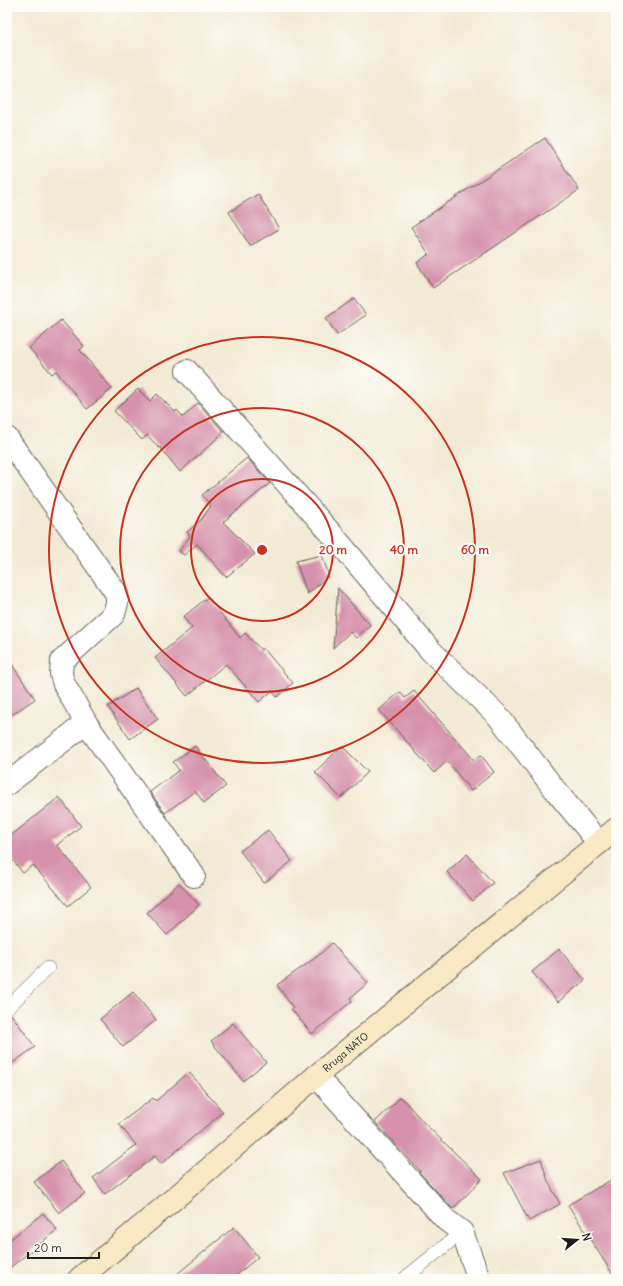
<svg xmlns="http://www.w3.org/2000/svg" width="623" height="1286" font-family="Delius,sans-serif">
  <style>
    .building { fill: #d692ac }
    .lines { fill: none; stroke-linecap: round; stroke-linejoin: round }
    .lane-casing { stroke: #67645c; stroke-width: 14 }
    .street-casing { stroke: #67645c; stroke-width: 24 }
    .secondary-casing { stroke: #67645c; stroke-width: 24 }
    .lane { stroke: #fff; stroke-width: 13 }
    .street { stroke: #fff; stroke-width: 22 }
    .secondary { stroke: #f8e8c3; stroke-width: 22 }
    .ring { fill: none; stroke: #c8321e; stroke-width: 2 }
    .labels { text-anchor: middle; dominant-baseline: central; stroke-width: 4; stroke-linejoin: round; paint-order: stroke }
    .street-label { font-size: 10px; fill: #1c1c1c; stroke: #fdfcf7 }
    .centre { fill: #c8321e; stroke: #fdfcf7; stroke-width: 2 }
    .ring-label { font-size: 12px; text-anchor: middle; font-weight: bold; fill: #c8321e; stroke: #fdfcf7; stroke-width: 4; stroke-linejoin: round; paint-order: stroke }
  </style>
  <rect width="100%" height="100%" fill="#fdfcf7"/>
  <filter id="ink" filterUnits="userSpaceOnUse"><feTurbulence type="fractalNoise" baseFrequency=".025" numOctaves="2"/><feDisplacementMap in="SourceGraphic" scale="8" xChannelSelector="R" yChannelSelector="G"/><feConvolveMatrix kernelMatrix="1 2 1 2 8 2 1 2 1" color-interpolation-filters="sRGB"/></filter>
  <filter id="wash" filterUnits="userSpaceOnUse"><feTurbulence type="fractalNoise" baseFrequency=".012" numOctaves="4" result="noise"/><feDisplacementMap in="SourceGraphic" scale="16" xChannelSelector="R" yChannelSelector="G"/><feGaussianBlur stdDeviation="0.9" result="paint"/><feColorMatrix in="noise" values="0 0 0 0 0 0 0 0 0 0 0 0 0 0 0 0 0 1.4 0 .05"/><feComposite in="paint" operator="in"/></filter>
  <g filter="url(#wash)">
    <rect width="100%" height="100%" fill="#f2ead4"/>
    <g id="blocks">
      <g class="building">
        <path d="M545 138 579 190 433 288 417 263 429 254 411 227Z"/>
        <path d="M258 194 279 229 250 246 229 212Z"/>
        <path d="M354 299 366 315 337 335 326 318Z"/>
        <path d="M61 320 84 346 80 350 112 389 87 409 56 371 52 374 29 348Z"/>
        <path d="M138 389 150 401 157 394 175 412 177 410 183 417 198 403 224 432 180 472 160 447 159 448 147 435 142 440 114 411Z"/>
        <path d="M247 458 270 483 223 522 255 554 226 577 197 544 184 555 179 551 190 536 187 532 202 519 211 506 202 495Z"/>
        <path d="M322 555 329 576 307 594 296 561Z"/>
        <path d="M338 588 370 625 356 638 350 632 333 648Z"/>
        <path d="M208 597 240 638 245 633 261 650 263 648 293 683 277 697 272 691 259 702 226 664 187 696 155 658 192 628 183 617Z"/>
        <path d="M7 657 35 699 7 718Z"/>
        <path d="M136 688 158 719 130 739 108 707Z"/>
        <path d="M414 691 474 760 481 755 494 772 471 791 447 761 434 773 379 710 400 692 405 698Z"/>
        <path d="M195 746 226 786 204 803 195 791 165 813 150 792 179 770 173 762Z"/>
        <path d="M342 746 368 772 341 798 315 772Z"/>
        <path d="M59 797 81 826 57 845 91 887 68 906 33 865 23 873 7 853V839Z"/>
        <path d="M268 830 292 861 264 883 240 851Z"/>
        <path d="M467 854 493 883 473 901 447 872Z"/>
        <path d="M179 883 199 905 167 935 147 913Z"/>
        <path d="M332 943 368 983 350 998 352 1001 312 1034 291 1009 293 1008 277 985 318 956Z"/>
        <path d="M559 949 585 980 558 1002 532 972Z"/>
        <path d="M133 992 156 1020 123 1047 100 1019Z"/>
        <path d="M11 1014 35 1047 7 1067V1016Z"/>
        <path d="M233 1023 266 1062 243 1081 211 1041Z"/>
        <path d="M189 1072 223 1112 161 1164 155 1156 105 1194 93 1178 136 1145 119 1124 153 1098 156 1101Z"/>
        <path d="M401 1097 425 1124 482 1179 453 1209 419 1172 420 1171 375 1122Z"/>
        <path d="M541 1159 548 1181 560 1204 529 1221 504 1173Z"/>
        <path d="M61 1161 85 1193 59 1213 34 1182Z"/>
        <path d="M616 1177V1279L568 1205Z"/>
        <path d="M43 1213 57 1230 7 1270V1242Z"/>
        <path d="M234 1227 258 1257 232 1279H171Z"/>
      </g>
    </g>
  </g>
  <g filter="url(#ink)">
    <use href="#blocks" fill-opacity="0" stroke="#67645c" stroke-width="1"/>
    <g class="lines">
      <g class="lane-casing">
        <g id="lane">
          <path d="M7 1008 48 968"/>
          <path d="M404 1279 462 1232"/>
        </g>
      </g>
      <g class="street-casing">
        <g id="street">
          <path d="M187 371 337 540 430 650 498 716 556 791 599 843"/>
          <path d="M7 438 117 594V603L114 614 62 661 61 674 64 684 86 723 194 876"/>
          <path d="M7 784 86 723"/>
          <path d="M316 1076 446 1220 462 1232 479 1279"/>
        </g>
      </g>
      <g class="secondary-casing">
        <g id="secondary">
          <path id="s1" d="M79 1279 182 1192 316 1076 616 829"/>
        </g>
      </g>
      <use href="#lane" class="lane"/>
      <use href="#street" class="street"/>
      <use href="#secondary" class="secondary"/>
    </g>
  </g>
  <g class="ring">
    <circle cx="262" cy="550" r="71"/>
    <circle cx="262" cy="550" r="142"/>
    <circle cx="262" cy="550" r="213"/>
  </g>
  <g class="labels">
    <g class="street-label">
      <text stroke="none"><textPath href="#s1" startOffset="350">Rruga NATO</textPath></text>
    </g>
  </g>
  <circle cx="262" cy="550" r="6" class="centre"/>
  <g class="ring-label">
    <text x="333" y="554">20 m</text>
    <text x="404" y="554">40 m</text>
    <text x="475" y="554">60 m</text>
  </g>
  <rect width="623" height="1286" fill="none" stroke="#fdfcf7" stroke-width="24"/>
  <g transform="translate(577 1240) rotate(73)" stroke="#fdfcf7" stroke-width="3" paint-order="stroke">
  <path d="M0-3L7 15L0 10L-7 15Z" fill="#1c1c1c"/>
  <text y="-6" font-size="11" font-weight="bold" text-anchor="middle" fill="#1c1c1c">N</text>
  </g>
  <path d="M28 1252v6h71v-6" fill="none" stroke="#1c1c1c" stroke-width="2"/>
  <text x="34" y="1252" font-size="12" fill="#1c1c1c" stroke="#fdfcf7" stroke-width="3" paint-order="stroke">20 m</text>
</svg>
